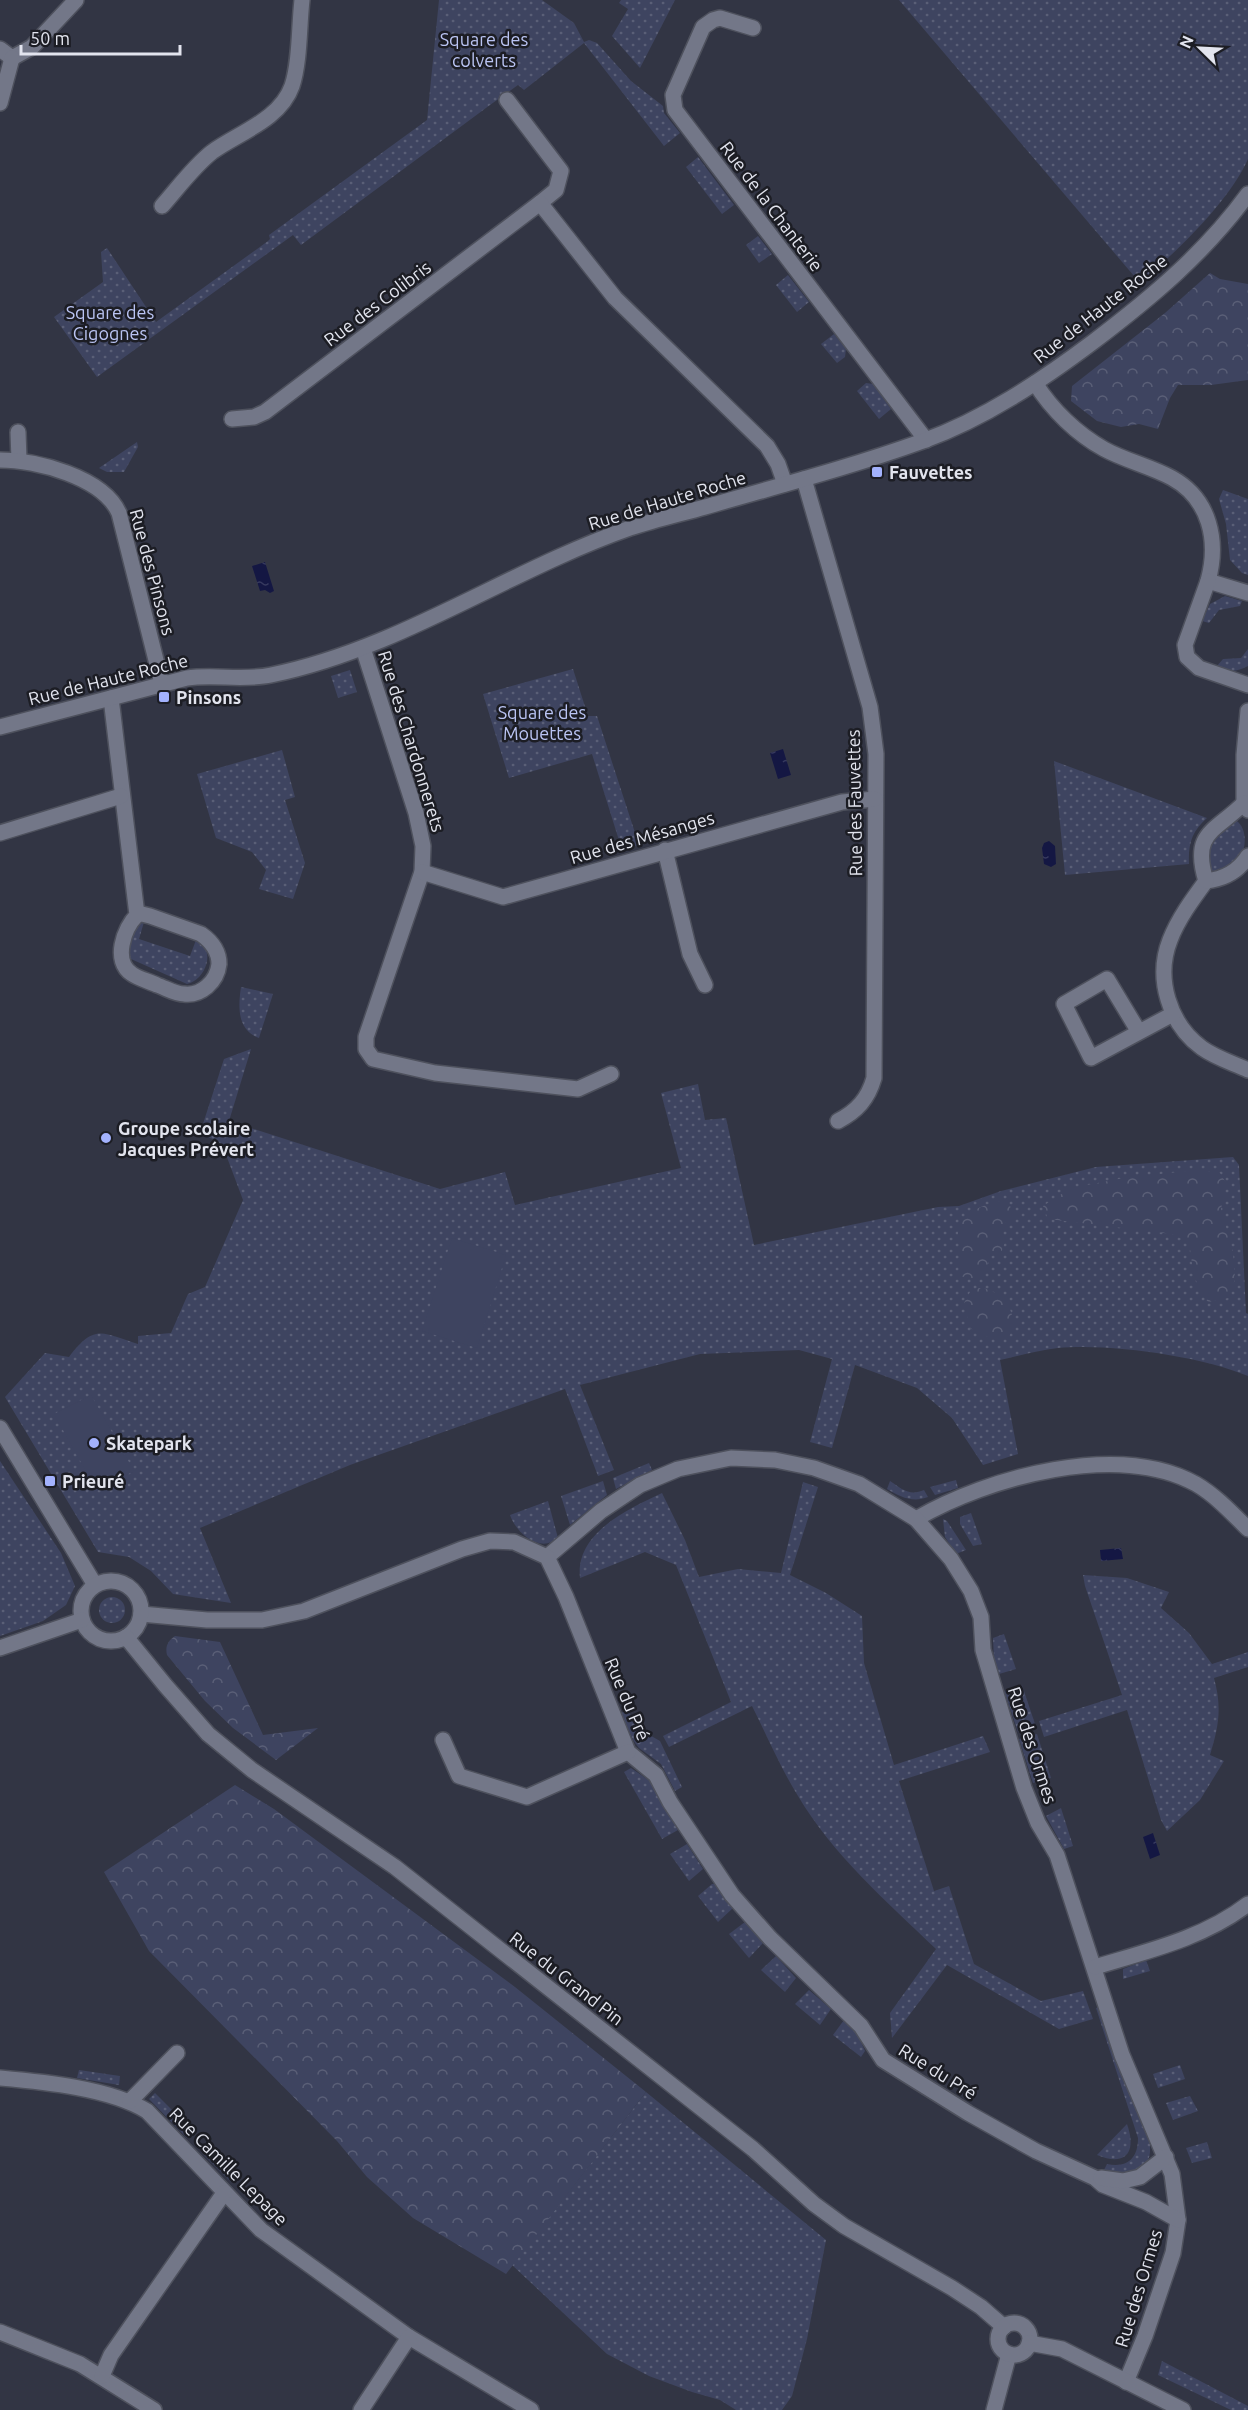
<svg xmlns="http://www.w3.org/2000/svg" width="1248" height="2410" font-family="Ubuntu,sans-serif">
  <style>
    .grass { fill: url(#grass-dots) }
    .forest { fill: url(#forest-crowns) }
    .garden { fill: #3e4460 }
    .water { fill: url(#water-ripples) }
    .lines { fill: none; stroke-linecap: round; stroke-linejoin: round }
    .street-casing { stroke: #4e515d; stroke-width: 18 }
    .secondary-casing { stroke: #4e515d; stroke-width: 18 }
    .street { stroke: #737788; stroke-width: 15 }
    .secondary { stroke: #737788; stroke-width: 15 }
    .poi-dot { fill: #a3b2fd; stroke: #1c1d24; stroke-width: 2 }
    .labels { text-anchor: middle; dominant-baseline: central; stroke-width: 5; stroke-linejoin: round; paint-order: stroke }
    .park-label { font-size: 18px; fill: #bac4f3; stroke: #1c1d24 }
    .street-label { font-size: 18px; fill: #e2e4ee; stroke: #1c1d24 }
    .poi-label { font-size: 18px; font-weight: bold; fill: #e2e4ee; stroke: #1c1d24; text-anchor: start }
  </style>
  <defs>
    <pattern id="grass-dots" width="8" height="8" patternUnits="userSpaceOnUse" patternTransform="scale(1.5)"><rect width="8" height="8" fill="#3e4460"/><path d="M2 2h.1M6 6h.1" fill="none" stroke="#5a5f77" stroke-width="1.8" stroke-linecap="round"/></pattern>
    <pattern id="forest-crowns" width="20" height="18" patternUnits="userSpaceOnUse" patternTransform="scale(1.5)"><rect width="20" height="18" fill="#3e4460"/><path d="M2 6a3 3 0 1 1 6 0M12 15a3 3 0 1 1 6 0" fill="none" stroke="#5a5f77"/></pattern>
    <pattern id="water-ripples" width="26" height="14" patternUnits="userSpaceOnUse" patternTransform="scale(1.5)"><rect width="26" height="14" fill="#141743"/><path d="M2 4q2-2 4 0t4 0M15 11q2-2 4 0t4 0" fill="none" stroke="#36395e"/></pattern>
  </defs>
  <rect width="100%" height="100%" fill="#323544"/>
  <g class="grass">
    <path d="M439 0H542L574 23 584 42 589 40 597 43 631 81 663 106 664 113 680 133 664 146 584 43 524 90 518 85 490 105 301 245 293 235 97 377 54 317 103 282 101 252 107 248 156 322 268 241 270 239 269 235 427 120Z"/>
    <path d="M621 0H675L640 68 612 36 628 9 619 3Z"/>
    <path d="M899 0H1248V159C1229 202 1176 252 1140 283Z"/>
    <path d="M698 157 734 205 722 214 686 167Z"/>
    <path d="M758 236 772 254 759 263 746 245Z"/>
    <path d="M788 275 809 302 797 312 776 285Z"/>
    <path d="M834 334 846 349 845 357 837 363 821 344Z"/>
    <path d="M866 383 873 384 891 409 879 419 857 391Z"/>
    <path d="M137 442 138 447 124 472H107L99 468Z"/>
    <path d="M1223 490 1248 499V575L1242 573 1230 560 1226 524 1219 499Z"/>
    <path d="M1225 596 1242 601 1240 606 1219 610 1209 623 1202 621 1210 604Z"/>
    <path d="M1248 649V666C1237 672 1228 673 1217 666L1223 659 1241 658Z"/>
    <path d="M573 669 588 716H597L639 845 622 850 592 754 509 778 483 694Z"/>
    <path d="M350 670 357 692 338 698 331 676Z"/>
    <path d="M282 750 295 797 285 800 305 863 293 899 259 889 266 870 252 852 216 838 197 774Z"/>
    <path d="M1054 761 1207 818C1192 831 1188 844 1189 864L1065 875Z"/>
    <path d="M1233 819C1248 824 1248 851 1237 861 1231 866 1223 869 1216 873L1211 871C1201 845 1216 835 1233 819Z"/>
    <path d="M144 922 139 939 190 956 196 940C217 949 206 980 187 984L131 959C125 947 131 934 139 924Z"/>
    <path d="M241 987 273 994 259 1038C237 1030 238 1007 241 987Z"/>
    <path d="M251 1049 229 1121 440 1189 505 1172 515 1205 681 1168 661 1093 698 1084 705 1120 726 1118 754 1245 938 1207 959 1206 1001 1191 1096 1167 1233 1157 1239 1165 1246 1313 1248 1314V1376C1201 1356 1109 1343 1058 1348 1039 1350 1019 1356 1000 1360L1018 1454 983 1465 952 1418 917 1388 855 1365 832 1448 810 1442 832 1359 799 1350 700 1354 580 1385 614 1470 598 1476 565 1389 350 1465 200 1528 231 1603 173 1594 151 1571 129 1557 98 1552 5 1397 45 1353 69 1357C95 1323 102 1333 138 1344V1336L171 1333 188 1294 205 1287 243 1200 222 1144 200 1133 224 1059Z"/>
    <path d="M0 1461 61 1553 75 1586 66 1605 43 1621 0 1636Z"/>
    <path d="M649 1463 652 1470 616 1489 613 1478Z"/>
    <path d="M956 1480 958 1488 935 1495 930 1487Z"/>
    <path d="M603 1481 607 1495 570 1525 561 1496Z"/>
    <path d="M890 1481C903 1490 910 1496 924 1490L928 1497C913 1503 900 1497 887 1489Z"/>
    <path d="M803 1482 818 1487 790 1575 826 1593 862 1616 864 1663 894 1765 983 1736 990 1752 899 1781 934 1891 949 1886 974 1964 1041 2001 1083 1991 1093 2019 1059 2029 947 1965 892 2038 890 2013 936 1949C887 1902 833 1855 798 1796 780 1767 767 1736 752 1706L669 1747 663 1736 731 1702 676 1565 645 1552 580 1578C575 1533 628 1509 662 1493L685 1540 699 1577 738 1569 781 1573Z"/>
    <path d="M548 1501 558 1538C540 1554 516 1533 510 1515Z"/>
    <path d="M971 1513 982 1544 973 1546 960 1524V1517Z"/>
    <path d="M943 1519 947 1521 966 1550 956 1554 945 1537Z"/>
    <path d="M1083 1575 1127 1578 1169 1592 1161 1608 1189 1633 1212 1664 1248 1652V1667L1214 1678C1222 1707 1219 1726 1210 1755L1224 1761 1200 1800 1167 1831 1161 1820 1127 1710 1044 1737 1039 1721 1122 1695 1085 1586Z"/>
    <circle cx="112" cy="1610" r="13"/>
    <path d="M1004 1634 1016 1669 999 1674 994 1659 993 1638Z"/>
    <path d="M1022 1685 1036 1727 1018 1732 1004 1691Z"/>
    <path d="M628 1710 637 1728 660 1741 682 1787 675 1791 661 1764 639 1748 633 1740 621 1713Z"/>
    <path d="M1037 1734 1051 1778 1033 1783 1019 1739Z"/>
    <path d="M631 1768 650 1781 678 1830 662 1839 624 1772Z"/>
    <path d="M1061 1808 1073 1846 1064 1849 1046 1816Z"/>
    <path d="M687 1844 703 1869 689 1881 670 1854Z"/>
    <path d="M712 1884H715L733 1908 718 1922 698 1896Z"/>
    <path d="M745 1922 763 1943 749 1958 729 1934Z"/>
    <path d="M776 1956 796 1978 785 1992 761 1970Z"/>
    <path d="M1146 1960 1150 1971 1123 1979V1969Z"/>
    <path d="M809 1990 831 2009 820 2025 795 2004Z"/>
    <path d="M1099 2007 1118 2066 1150 2144C1151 2160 1147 2165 1135 2175L1103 2172 1107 2164C1127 2168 1138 2159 1138 2138L1096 2008Z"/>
    <path d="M844 2020 857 2033 865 2051 861 2057 833 2035Z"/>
    <path d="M1180 2065 1185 2079 1158 2088 1153 2074Z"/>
    <path d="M79 2070 120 2076 119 2085 77 2078Z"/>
    <path d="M646 2092 826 2240 807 2339 792 2396 782 2410H736L720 2400 692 2392 649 2376 607 2354 512 2265Z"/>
    <path d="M155 2093 194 2132 187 2138 149 2099Z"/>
    <path d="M1190 2096 1198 2111 1173 2120 1166 2103Z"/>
    <path d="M1127 2124C1137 2152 1126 2167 1097 2155Z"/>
    <path d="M1207 2142 1212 2158 1192 2163 1186 2148Z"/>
    <path d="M207 2145 236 2174 231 2182 201 2152Z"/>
    <path d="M1162 2361 1248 2406V2410H1231L1158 2375Z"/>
  </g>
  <g class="forest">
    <path d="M1210 273 1220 279 1248 284V380L1211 385H1178L1170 398 1158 429 1139 424 1121 427 1097 421 1071 401 1072 386 1165 313Z"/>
    <path d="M1197 1170 1220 1173 1226 1183 1221 1209 1233 1252 1235 1279 1228 1298 1208 1302C1192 1281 1193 1267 1189 1242L1172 1234 1048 1219 1043 1206 1071 1188 1124 1178Z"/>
    <path d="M1000 1201 1011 1207 1015 1213 1012 1220 1005 1223 1002 1232 1006 1239 1001 1253 991 1256 983 1275 978 1279 959 1276C957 1267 962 1262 961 1253 961 1246 958 1240 958 1234 957 1213 984 1205 1000 1201Z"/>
    <path d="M977 1288C996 1287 1014 1305 1013 1325 1012 1329 1010 1335 1008 1339 993 1339 982 1337 970 1328L964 1303 970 1292Z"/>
    <path d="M175 1636 220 1642 263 1735 318 1728 276 1760 233 1728 205 1701 167 1655C165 1646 168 1641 175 1636Z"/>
    <path d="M235 1785 274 1809 515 1987 646 2092 506 2274 413 2218 367 2177 337 2141 149 1951 104 1872Z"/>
  </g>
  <g class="garden">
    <path d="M452 1238 506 1255 477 1348 422 1331Z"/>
    <path d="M91 1395 134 1471 97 1491 54 1414Z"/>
  </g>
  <g class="water">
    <path d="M265 562 274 591 270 593 265 590 260 591 252 566Z"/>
    <path d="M783 749 791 775 778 779 770 753Z"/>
    <path d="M1049 841 1055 846 1056 864 1051 867 1044 864 1042 848 1044 843Z"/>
    <path d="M1121 1548 1123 1559 1101 1561 1100 1550Z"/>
    <path d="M1153 1833 1160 1855 1150 1859 1143 1837Z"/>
  </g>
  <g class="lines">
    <g class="street-casing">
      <g id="street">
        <path d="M753 28 720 18 713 20 703 27 673 95 675 110 926 440"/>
        <path d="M0 49 12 58 32 47 76 0"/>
        <path d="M507 100 561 171 556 190 540 203"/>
        <path d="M0 103 12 58"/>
        <path d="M162 206C178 188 193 167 212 152 238 133 280 120 292 86 300 62 299 26 302 0"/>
        <path d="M1035 383C1052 410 1077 434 1104 449 1126 461 1150 466 1172 478 1210 499 1219 541 1208 581L1248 593"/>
        <path d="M232 419 254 417 265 412 540 203 615 298 767 446 778 464 785 484"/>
        <path d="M18 432 19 460"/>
        <path d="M0 460C36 460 103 477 119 513L162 684"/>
        <path d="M804 479 870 707 876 754 874 1078C868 1099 857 1111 838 1121"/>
        <path d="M1208 581 1185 645 1187 657 1199 668 1248 685"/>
        <path d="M363 648 416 813 423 846 422 872 366 1037V1049L373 1059 435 1073 578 1089 611 1074"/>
        <path d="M111 698 137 915C124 928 112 961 132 974 139 979 149 981 157 985 166 988 175 994 184 994 201 996 217 982 219 964 219 951 211 941 201 934L150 916 142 914 137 915"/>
        <path d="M1248 711 1244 755V803L1248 810"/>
        <path d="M0 727 187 678C215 674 243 681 271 675 399 649 507 571 630 528 654 520 680 514 705 507 778 486 851 467 923 441 984 419 1041 381 1093 342 1151 298 1205 253 1248 194"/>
        <path d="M0 833 121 796"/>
        <path d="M665 850 690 954 705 985"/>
        <path d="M1248 856C1238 872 1224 879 1206 881 1192 900 1178 919 1170 940 1155 978 1169 1024 1202 1048 1216 1058 1233 1063 1248 1070"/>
        <path d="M422 872 503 897 842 802 875 799"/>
        <path d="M1206 881C1191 832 1215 832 1244 803"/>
        <path d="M1139 1032 1107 979 1064 1004 1091 1058 1173 1014"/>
        <path d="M0 1428 95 1585"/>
        <path d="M916 1519C988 1477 1119 1441 1196 1484 1215 1495 1232 1513 1248 1529"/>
        <path d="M547 1557 601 1511 640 1485 678 1469 731 1458 775 1460 814 1468 859 1484 916 1519 951 1559 971 1591 981 1617 983 1650 1024 1788 1038 1823 1057 1855 1122 2055 1172 2174 1178 2220 1173 2253 1145 2336 1126 2382"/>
        <path d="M141 1614 207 1620H262L304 1611 462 1549 490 1541 514 1542 547 1557 566 1597 628 1752 656 1775 670 1802 732 1895 770 1938 861 2026 883 2060 968 2113 1036 2151 1095 2178 1103 2185 1146 2202 1178 2220"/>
        <path d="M443 1740 459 1776 527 1797 628 1752"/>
        <path d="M1095 1967C1148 1951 1204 1938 1248 1904"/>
        <path d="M0 2078C44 2082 109 2088 147 2111L261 2230 409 2337 531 2410"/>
        <path d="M130 2101 177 2053"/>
        <path d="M1101 2178 1123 2181 1140 2177 1166 2157"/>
        <path d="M0 2332 80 2364 154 2410"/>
        <path d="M102 2376 111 2355 224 2193"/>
        <path d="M361 2410 409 2337"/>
        <path d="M994 2410 1009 2354"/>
      </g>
    </g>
    <g class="secondary-casing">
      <g id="secondary">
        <circle cx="111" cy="1611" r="30"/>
        <path d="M126 1637 165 1685 208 1734 252 1770 395 1867 753 2149 814 2204 844 2226 952 2288 981 2307 1004 2327"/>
        <path d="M0 1648 82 1620"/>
        <circle cx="1014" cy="2339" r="16"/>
        <path d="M1029 2343 1062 2349 1183 2410"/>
      </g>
    </g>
    <use href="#street" class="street"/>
    <use href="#secondary" class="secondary"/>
  </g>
  <g class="poi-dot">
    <rect x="871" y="466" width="12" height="12" rx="3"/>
    <rect x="158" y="691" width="12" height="12" rx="3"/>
    <circle cx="106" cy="1138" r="6"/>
    <circle cx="94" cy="1443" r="6"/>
    <rect x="44" y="1475" width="12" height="12" rx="3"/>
  </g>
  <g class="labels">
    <g class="park-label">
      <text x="484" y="39">Square des<tspan x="484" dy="21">colverts</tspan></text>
      <text x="110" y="312">Square des<tspan x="110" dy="21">Cigognes</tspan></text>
      <text x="542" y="712">Square des<tspan x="542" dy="21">Mouettes</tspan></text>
    </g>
    <g class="street-label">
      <text transform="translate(772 206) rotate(53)">Rue de la Chanterie</text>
      <text transform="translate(377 303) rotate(-37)">Rue des Colibris</text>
      <text transform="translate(1100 308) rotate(-38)">Rue de Haute Roche</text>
      <text transform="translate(667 500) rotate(-17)">Rue de Haute Roche</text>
      <text transform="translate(153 572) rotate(75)">Rue des Pinsons</text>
      <text transform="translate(108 679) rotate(-14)">Rue de Haute Roche</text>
      <text transform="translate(412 741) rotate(73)">Rue des Chardonnerets</text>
      <text transform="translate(854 803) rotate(-91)">Rue des Fauvettes</text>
      <text transform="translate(642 837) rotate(-16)">Rue des Mésanges</text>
      <text transform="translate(628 1699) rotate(67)">Rue du Pré</text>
      <text transform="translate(1033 1745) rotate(72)">Rue des Ormes</text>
      <text transform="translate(567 1978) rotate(38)">Rue du Grand Pin</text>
      <text transform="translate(938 2071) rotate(32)">Rue du Pré</text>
      <text transform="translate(229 2166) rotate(45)">Rue Camille Lepage</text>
      <text transform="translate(1138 2288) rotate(-73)">Rue des Ormes</text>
    </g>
    <g class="poi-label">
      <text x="889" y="472">Fauvettes</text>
      <text x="176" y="697">Pinsons</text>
      <text x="118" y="1128">Groupe scolaire<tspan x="118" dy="21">Jacques Prévert</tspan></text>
      <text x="106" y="1443">Skatepark</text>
      <text x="62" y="1481">Prieuré</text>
    </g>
  </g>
  <g transform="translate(1200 48) rotate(294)" stroke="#1c1d24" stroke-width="4.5" paint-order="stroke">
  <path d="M0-4.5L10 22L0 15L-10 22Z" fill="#e2e4ee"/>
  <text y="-9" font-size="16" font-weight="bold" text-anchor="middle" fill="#e2e4ee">N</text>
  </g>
  <path d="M21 45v9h159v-9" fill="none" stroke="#e2e4ee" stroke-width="3"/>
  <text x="30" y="45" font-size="18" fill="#e2e4ee" stroke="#1c1d24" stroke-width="4.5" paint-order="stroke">50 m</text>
</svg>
